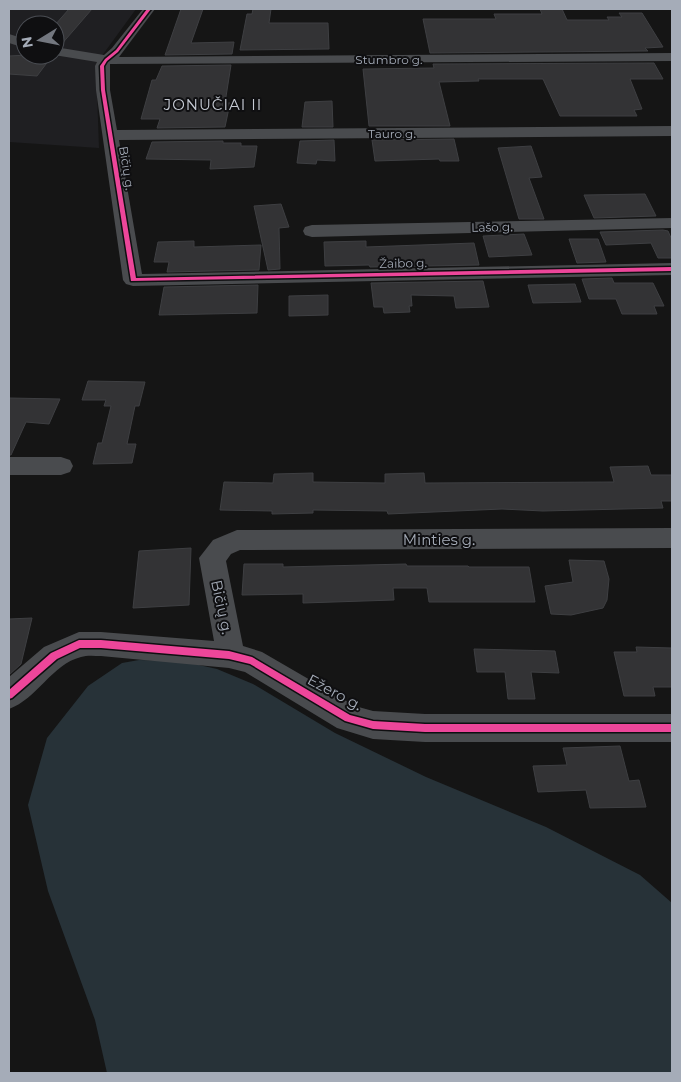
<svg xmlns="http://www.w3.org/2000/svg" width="681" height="1082" font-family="Montserrat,sans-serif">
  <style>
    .built { fill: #1f1f22; fill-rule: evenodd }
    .water { fill: #273238 }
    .building { fill: #333335; stroke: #3e3f42 }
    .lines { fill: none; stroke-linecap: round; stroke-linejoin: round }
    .minor { fill: #494b4e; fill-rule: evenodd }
    .cycleway-casing { stroke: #0f0f11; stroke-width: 3 }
    .cycleway { fill: #ed469a; fill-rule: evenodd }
    .labels { text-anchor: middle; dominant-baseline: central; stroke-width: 4; stroke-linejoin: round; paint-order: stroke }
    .far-street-label { font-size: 12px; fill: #a5acb8; stroke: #0f0f11 }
    .far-quarter-label { font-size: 15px; letter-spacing: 1px; fill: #c6cbd4; stroke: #0f0f11 }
    .street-label { font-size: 15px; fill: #a5acb8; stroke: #0f0f11 }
  </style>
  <rect width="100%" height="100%" fill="#151515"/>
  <path class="built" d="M9 9H136L96 64 99 148 9 142ZM25 25H55V55H25Z"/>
  <path class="water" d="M139 660 181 661 217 669 253 684 335 733 426 777 546 827 640 875 672 903V1073H107L95 1020 48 891 28 805 47 738 88 686 122 663Z"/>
  <g class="building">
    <path d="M69 9H92L60 46 55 45V25Z"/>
    <path d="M181 9H203L191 43 234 42 232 54 165 55Z"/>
    <path d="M253 9H271L269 23H328L329 49 240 50 247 14H252Z"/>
    <path d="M540 9H562L567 20H609L607 17H622L619 13H642L663 47 645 48 648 51 430 53 423 19H496L494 14H542Z"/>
    <path d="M28 55 52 56 37 76 9 74V56Z"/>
    <path d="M654 63 663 79H630L642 109 634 110 637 116H560L543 79H478L479 81 439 82 450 126H369L363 69 434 68 433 64Z"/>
    <path d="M231 65 225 103H230L225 127 157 128 160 119H141L152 80H156L162 66Z"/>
    <path d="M332 101 333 127H302L305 102Z"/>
    <path d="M454 139 459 161H440L439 159 375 161 372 140Z"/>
    <path d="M334 140 335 161 317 160 316 164 297 163 300 141Z"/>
    <path d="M223 141V143H241V146H257L254 167 210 169 211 160 146 159 152 142Z"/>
    <path d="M531 146 542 177 529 178 544 219H519L498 148Z"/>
    <path d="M645 194 656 216 594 218 584 195Z"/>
    <path d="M281 204 289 227 279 228 280 269 268 270 254 206Z"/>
    <path d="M663 230 668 231 672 240V258H658L651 243 606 245 600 232Z"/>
    <path d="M524 234 532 255 489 257 483 236Z"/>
    <path d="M569 239H598L606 262 577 263Z"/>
    <path d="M194 241V247L261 245 259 270 167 272 169 262H154L158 242Z"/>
    <path d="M366 241V247L474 243 479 265 370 267 369 265 325 266 324 242Z"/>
    <path d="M612 278 614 283H653L664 306H654L657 314H622L616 299H589L582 279Z"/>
    <path d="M483 281 489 307 456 308 454 296 411 295 412 306H409L410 312 384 313 383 307H374L371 283Z"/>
    <path d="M575 284 581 302 533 303 528 285Z"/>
    <path d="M258 285 257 313 159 315 164 287Z"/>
    <path d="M328 295V315L289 316V296Z"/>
    <path d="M88 381 145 382 139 406H135L127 444H136L132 463 93 464 98 443H102L111 406H104L106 400H82Z"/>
    <path d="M9 398 60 399 49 424 26 422 11 455H9Z"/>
    <path d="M648 466 651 475H672V501H661L663 508 543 511 502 509 388 514 387 511 313 510V513L272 514V511L220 510 224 482 273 483 274 474 313 473V482L385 483V474L424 473 425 483 614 482 610 467Z"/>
    <path d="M191 548 189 605 133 608 139 551Z"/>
    <path d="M569 560 604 561 609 579 607 600 603 608 571 615 551 614 545 586 573 582Z"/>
    <path d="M244 564H283V567L406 564 407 566H468L469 567H529L535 602H429L427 588H393L394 600 303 603V594L242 595Z"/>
    <path d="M32 618 21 664 9 675V619Z"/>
    <path d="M636 647 672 648V687H653L655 696H624L614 652H637Z"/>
    <path d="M474 649 555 651 559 673 531 672 535 699H508L505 672H477Z"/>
    <path d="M620 746 629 781 639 780 646 807 590 808 586 790 538 792 533 766 567 765 563 748Z"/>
  </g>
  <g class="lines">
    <g class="minor">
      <path d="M143 9H155L119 57 672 53V61L110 64V90L117 130 672 126V136L119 140 142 274 672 263V275L133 286 126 284 123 280 96 90 95 66 97 62 54 55 55 47 104 55 112 48Z"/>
      <path d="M9 34 25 39V48L9 43Z"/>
      <path d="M672 218V228L312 237 305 235 303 231 305 227 312 225Z"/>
      <path d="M9 457H61L70 460 73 466 70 472 61 475H9Z"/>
      <path d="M672 528V548L240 550 231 554 226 561 243 646 262 652 355 706 373 711 425 714H672V742H425L373 739 337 728 245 672 229 668 101 656C95 656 87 655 81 657 52 664 37 699 9 709V677L44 647 79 632H101L214 641 199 558 213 540 237 530Z"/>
    </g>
    <g class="cycleway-casing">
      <g id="cycleway">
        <path d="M147 9H151L118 52 107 61 104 66 105 90 136 278 672 267V271L131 281 101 90 100 66 105 59 116 50Z"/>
        <path d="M79 640H101L229 651 252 657 350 715 373 721 425 724H672V732H425L373 729 345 721 250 664 229 659 101 648H80L57 659 12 698 9 699V690L51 653Z"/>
      </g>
    </g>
    <use href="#cycleway" class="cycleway"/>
  </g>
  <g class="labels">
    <g class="far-street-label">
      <text x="389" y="59">Stumbro g.</text>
      <text x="392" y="133">Tauro g.</text>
      <text transform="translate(127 168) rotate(81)">Bičių g.</text>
      <text transform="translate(492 227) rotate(-1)">Lašo g.</text>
      <text transform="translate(403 263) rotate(-1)">Žaibo g.</text>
    </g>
    <g class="far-quarter-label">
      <text x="213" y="104">JONUČIAI II</text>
    </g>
    <g class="street-label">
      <text x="439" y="539">Minties g.</text>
      <text transform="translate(222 607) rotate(78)">Bičių g.</text>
      <text transform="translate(335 692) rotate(28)">Ežero g.</text>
    </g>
  </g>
  <rect width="681" height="1082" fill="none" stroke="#a5acb8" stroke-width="20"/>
  <g transform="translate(40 40) rotate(260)"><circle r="24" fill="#0f0f11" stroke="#4b4e54"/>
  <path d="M0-4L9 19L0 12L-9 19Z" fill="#73777f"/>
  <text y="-8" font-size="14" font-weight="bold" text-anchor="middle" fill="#a5acb8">N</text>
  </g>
</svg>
